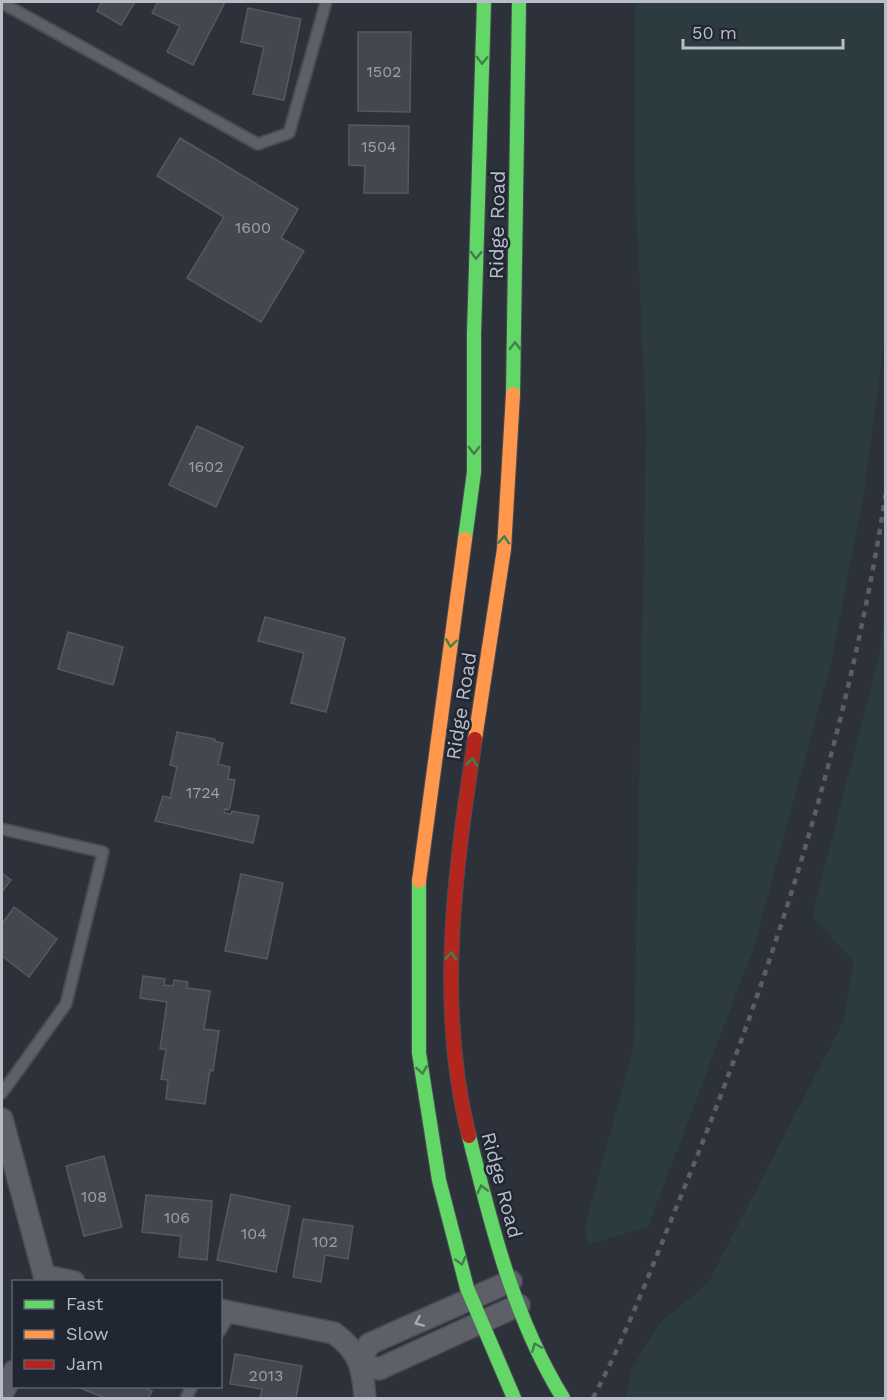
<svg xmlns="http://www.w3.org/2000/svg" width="887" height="1400" font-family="'Work Sans',sans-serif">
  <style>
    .green { fill: #2b3b3f }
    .building { fill: #44474e; stroke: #555961; stroke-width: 1.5 }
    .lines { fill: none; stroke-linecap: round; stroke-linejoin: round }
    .lane-casing { stroke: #494c52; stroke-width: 14 }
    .street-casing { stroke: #494c52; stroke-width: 24 }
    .fast-casing { stroke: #494c52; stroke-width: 16 }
    .slow-casing { stroke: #494c52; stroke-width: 16 }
    .jam-casing { stroke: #494c52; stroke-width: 16 }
    .lane { stroke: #5d6067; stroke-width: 10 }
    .street { stroke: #5d6067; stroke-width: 21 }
    .fast { stroke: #63d668; stroke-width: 14 }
    .slow { stroke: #ff974d; stroke-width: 14 }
    .jam { stroke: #b3261e; stroke-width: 14 }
    .rail { stroke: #5b5e64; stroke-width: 4.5; stroke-dasharray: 6 6; stroke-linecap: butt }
    .oneway { stroke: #427e4e }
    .oneway2 { stroke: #a6aab5 }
    .labels { text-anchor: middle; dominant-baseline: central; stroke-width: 5; stroke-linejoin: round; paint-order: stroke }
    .number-label { font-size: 16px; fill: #9ba0aa }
    .street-label { font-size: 20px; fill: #b8bdc9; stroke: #212633 }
  </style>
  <rect width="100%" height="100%" fill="#2d3139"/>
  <g class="green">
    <path d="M635 2H885V337L863 499 831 663 754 947 648 1227 589 1244 584 1229 634 1046 646 430 635 181Z"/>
    <path d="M885 613V1398H625L632 1368 659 1324 708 1283 844 1020 853 961 812 916 879 656Z"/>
  </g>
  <g class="building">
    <path d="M102 2H135L121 25 97 11Z"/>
    <path d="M158 2H225L193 65 167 52 180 26 152 13Z"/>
    <path d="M248 8 301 19 284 100 253 94 264 47 241 42Z"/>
    <path d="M358 32H411L410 112 358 111Z"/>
    <path d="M349 125 409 126 408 193H364L365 166 349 165Z"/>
    <path d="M180 138 298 209 281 238 304 251 261 322 187 278 224 217 157 176Z"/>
    <path d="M197 426 243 447 216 507 169 485Z"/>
    <path d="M265 617 345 638 326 712 291 703 304 653 258 641Z"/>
    <path d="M68 632 123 647 113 685 58 669Z"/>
    <path d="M177 732 215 739 214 741 223 743 218 764 230 767 228 779 235 780 230 807 228 810 225 809 224 813 231 814 232 811 259 816 253 843 155 821 163 796 170 798 177 767 170 765Z"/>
    <path d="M2 873 11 880 2 892Z"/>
    <path d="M241 874 283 883 267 959 225 951Z"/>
    <path d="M14 907 57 939 29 977 2 956V924Z"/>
    <path d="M143 976 165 979 164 985 173 986 174 980 188 982 187 988 210 991 204 1029 219 1031 213 1071 210 1070 205 1104 166 1099 168 1080 161 1079 166 1049H160L167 1002 140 998Z"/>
    <path d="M104 1156 122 1227 84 1236 66 1166Z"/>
    <path d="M231 1194 290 1206 276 1272 217 1260Z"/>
    <path d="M146 1195 212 1201 207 1260 179 1257 181 1236 142 1232Z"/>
    <path d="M303 1219 353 1226 348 1259 325 1255 321 1282 293 1277Z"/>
    <path d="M235 1354 302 1366 296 1398H260L262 1389 230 1384Z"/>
    <path d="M75 1386H141L152 1391 148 1398H105Z"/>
  </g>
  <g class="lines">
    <g class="lane-casing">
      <g id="lane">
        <path d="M2 3 258 144 289 133 326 2"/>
        <path d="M2 829 103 852 66 1004 2 1093"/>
        <path d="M220 1331 231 1312"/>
        <path d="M186 1398 192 1386"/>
      </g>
    </g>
    <g class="street-casing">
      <g id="street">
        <path d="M2 1119 46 1282"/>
        <path d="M46 1276 74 1282"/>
        <path d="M220 1310 334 1333C359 1351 363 1368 365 1398"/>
        <path d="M360 1363 369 1344 511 1281"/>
        <path d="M360 1363 379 1369 519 1305"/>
        <path d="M2 1394 14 1371"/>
      </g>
    </g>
    <g class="fast-casing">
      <g id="fast">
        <path d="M513 394 519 2"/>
        <path d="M465 539 474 472V334L484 2"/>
        <path d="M419 881V1053L439 1180 467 1288 514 1398"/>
        <path d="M469 1136C491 1225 514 1319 563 1398"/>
      </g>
    </g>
    <g class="slow-casing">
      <g id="slow">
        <path d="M475 739 504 549 513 394"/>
        <path d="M419 881 465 539"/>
      </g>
    </g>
    <g class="jam-casing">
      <path id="jam" d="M469 1136C436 1005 455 870 475 739"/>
    </g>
    <use href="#lane" class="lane"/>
    <use href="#street" class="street"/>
    <use href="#fast" class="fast"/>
    <use href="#slow" class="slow"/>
    <use href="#jam" class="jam"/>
    <path class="rail" d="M593 1398C628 1332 654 1261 683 1191 775 966 849 733 886 492"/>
  </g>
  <defs><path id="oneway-chevron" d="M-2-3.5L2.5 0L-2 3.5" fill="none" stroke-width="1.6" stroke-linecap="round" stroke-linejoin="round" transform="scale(1.5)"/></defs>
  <g class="oneway">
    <use href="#oneway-chevron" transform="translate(482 60) rotate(92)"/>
    <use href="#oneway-chevron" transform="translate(476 255) rotate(92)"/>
    <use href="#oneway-chevron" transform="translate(515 346) rotate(-89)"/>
    <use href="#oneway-chevron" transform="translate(474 450) rotate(90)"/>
    <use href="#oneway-chevron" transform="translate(504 540) rotate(-86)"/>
    <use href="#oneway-chevron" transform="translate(451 643) rotate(98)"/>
    <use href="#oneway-chevron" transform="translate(472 762) rotate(-81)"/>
    <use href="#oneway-chevron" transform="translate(451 956) rotate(-88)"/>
    <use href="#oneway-chevron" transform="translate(422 1070) rotate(81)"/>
    <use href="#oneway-chevron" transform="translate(482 1189) rotate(-104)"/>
    <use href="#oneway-chevron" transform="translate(461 1261) rotate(75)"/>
    <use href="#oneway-chevron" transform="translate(536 1347) rotate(-112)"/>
  </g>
  <use class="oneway2" href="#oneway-chevron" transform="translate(419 1322) rotate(156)"/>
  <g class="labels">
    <g class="number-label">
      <text x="384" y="71">1502</text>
      <text x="379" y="146">1504</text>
      <text x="253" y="227">1600</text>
      <text x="206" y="466">1602</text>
      <text x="203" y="792">1724</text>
      <text x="94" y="1196">108</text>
      <text x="177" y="1217">106</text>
      <text x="254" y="1233">104</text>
      <text x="325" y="1241">102</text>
      <text x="266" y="1375">2013</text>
    </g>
    <g class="street-label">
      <text transform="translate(497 225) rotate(-89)">Ridge Road</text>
      <text transform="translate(461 706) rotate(-81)">Ridge Road</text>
      <text transform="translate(502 1185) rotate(75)">Ridge Road</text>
    </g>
  </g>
  <rect width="887" height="1400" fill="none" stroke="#b8bdc9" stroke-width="6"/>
  <rect x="12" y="1280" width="210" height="108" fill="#212633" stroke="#5d626f" stroke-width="1.5"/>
  <rect x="24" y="1300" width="30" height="9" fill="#63d668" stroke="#5d626f" stroke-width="1.5"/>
  <text x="66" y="1310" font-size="18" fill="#b8bdc9">Fast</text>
  <rect x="24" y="1330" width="30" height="9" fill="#ff974d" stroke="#5d626f" stroke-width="1.5"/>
  <text x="66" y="1340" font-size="18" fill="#b8bdc9">Slow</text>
  <rect x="24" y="1360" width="30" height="9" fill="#b3261e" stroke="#5d626f" stroke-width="1.5"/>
  <text x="66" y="1370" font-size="18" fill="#b8bdc9">Jam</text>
  <path d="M683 39v9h160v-9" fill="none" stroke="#b8bdc9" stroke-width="3"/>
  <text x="692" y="39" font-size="18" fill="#b8bdc9" stroke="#212633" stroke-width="4.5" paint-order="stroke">50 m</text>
</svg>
